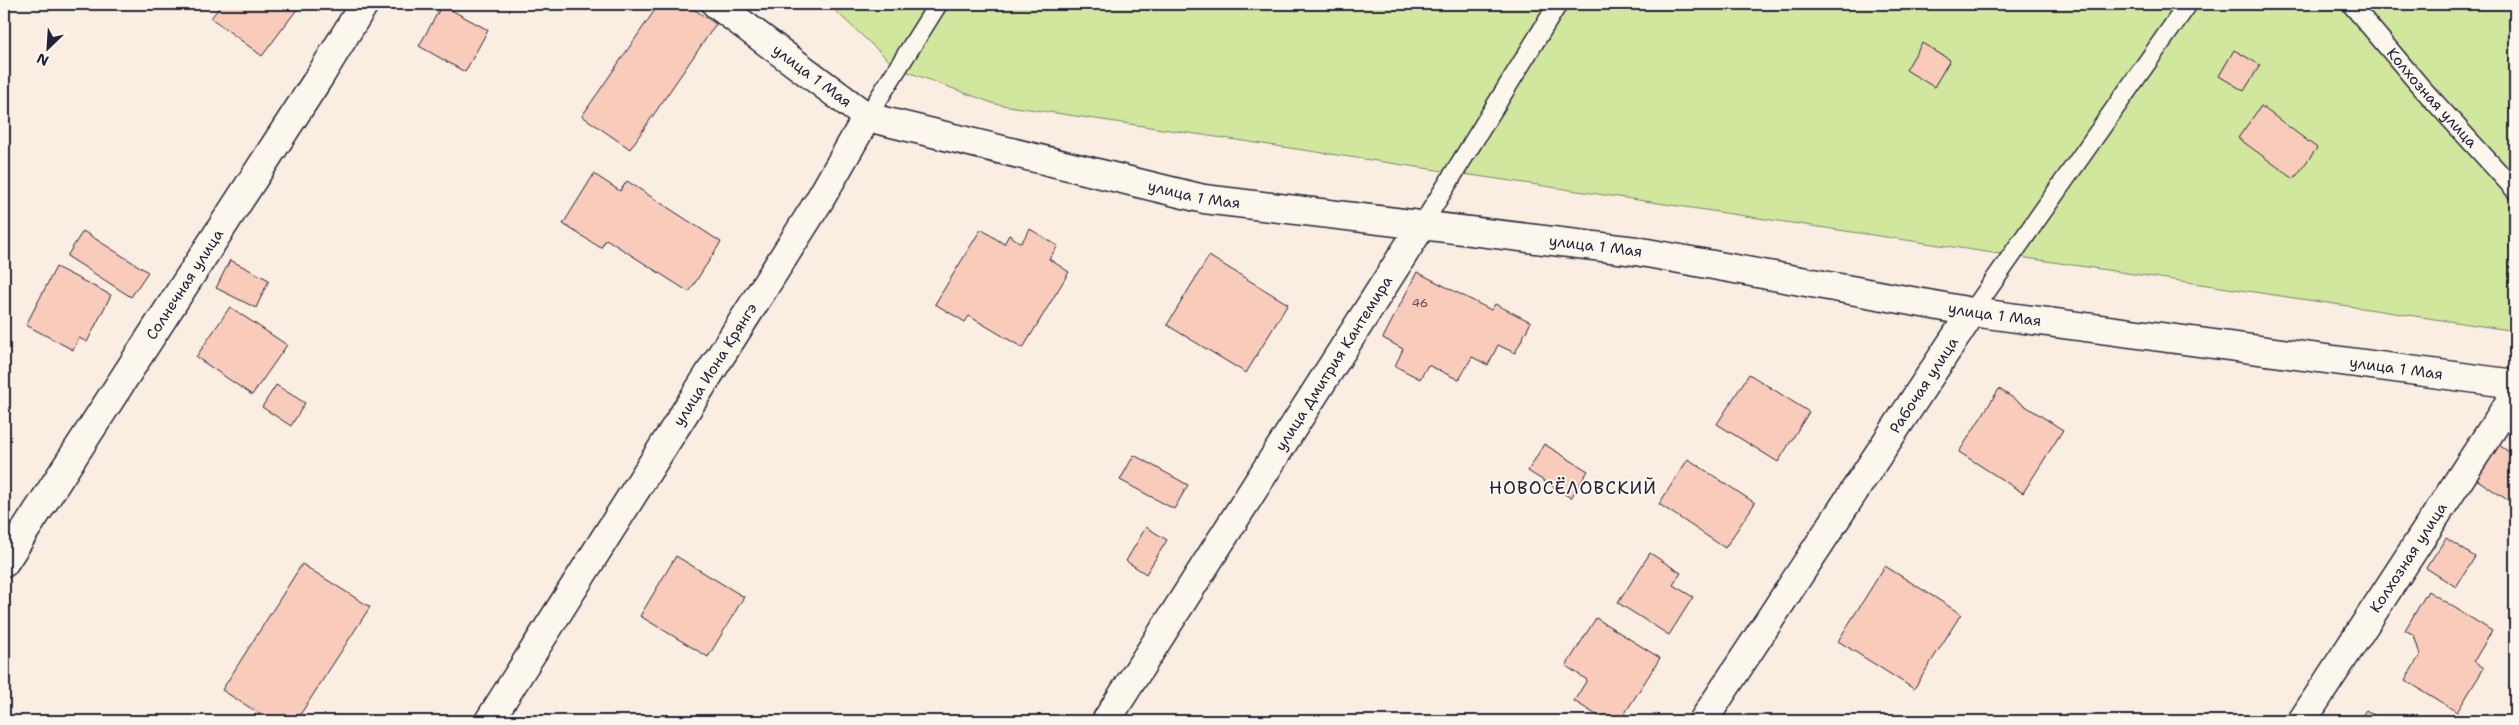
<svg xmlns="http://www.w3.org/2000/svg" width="2519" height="725" font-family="'Shantell Sans',sans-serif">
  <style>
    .green { fill: #d0e79d; stroke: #79846c }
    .building { fill: #f8cbba; stroke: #22223b }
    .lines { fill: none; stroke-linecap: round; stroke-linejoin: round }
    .lane-casing { stroke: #22223b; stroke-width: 21 }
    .street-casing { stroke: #22223b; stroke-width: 31 }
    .lane { stroke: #fbf7ec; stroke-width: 18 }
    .street { stroke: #fbf7ec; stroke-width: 28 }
    .labels { text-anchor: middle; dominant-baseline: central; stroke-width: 4; stroke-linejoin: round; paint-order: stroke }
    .number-label { font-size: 12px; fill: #584c5b }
    .street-label { font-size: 15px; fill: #22223b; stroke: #fbf7ec }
    .quarter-label { font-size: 18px; letter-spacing: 1px; fill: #22223b; stroke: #fbf7ec }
  </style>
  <rect width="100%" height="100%" fill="#faeee2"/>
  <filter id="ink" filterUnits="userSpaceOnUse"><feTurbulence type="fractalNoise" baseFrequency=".02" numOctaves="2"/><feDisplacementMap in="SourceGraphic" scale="10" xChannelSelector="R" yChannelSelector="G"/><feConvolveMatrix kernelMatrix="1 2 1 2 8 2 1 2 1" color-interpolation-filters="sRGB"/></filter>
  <g filter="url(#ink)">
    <path class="green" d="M828 4H2515V331L995 104 897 68Z"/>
    <g class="building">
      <path d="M222 4H301L262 56 211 18Z"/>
      <path d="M659 4H686L716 24 630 149 582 116Z"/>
      <path d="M442 5 488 30 465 72 419 46Z"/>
      <path d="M1922 43 1950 60 1934 87 1906 70Z"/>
      <path d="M2234 50 2260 65 2244 91 2219 76Z"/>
      <path d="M2261 106 2317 148 2294 179 2238 138Z"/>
      <path d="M594 174 620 191 627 181 721 242 689 292 606 239 601 248 563 224Z"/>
      <path d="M981 229 1004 244 1009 235 1021 243 1030 229 1058 246 1049 259 1069 272 1023 348 969 316 965 322 935 304Z"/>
      <path d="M83 231 148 272 131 297 67 256Z"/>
      <path d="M1209 256 1288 304 1246 373 1167 325Z"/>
      <path d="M230 260 269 280 256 308 216 288Z"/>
      <path d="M56 267 111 295 87 342 79 338 73 350 26 325Z"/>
      <path d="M1417 272 1491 310 1495 304 1531 322 1515 353 1498 345 1488 365 1472 357 1459 380 1428 365 1420 379 1395 366 1403 349 1383 338Z"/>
      <path d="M230 307 287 345 252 395 196 357Z"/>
      <path d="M1749 374 1809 412 1778 462 1717 424Z"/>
      <path d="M276 385 305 403 291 426 262 407Z"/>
      <path d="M1999 389 2063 430 2023 493 1959 452Z"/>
      <path d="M2496 443 2515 456V505L2473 477Z"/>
      <path d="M1544 444 1588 471 1571 498 1528 471Z"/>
      <path d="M1134 455 1188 485 1174 509 1120 480Z"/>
      <path d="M1688 459 1755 503 1725 548 1659 504Z"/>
      <path d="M1146 527 1167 540 1146 574 1126 561Z"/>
      <path d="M2446 538 2475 557 2456 587 2426 568Z"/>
      <path d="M1650 553 1681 573 1673 585 1693 597 1669 635 1618 603Z"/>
      <path d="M676 556 744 597 708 657 640 616Z"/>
      <path d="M302 564 370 607 296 721H271L222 690Z"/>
      <path d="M1885 566 1961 614 1914 689 1838 641Z"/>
      <path d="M2428 591 2492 631 2474 661 2484 668 2457 712 2405 680 2420 655 2414 635 2405 630Z"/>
      <path d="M1596 618 1660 658 1620 721H1606L1574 701 1587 680 1566 666Z"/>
      <path d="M2366 710 2382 721H2358Z"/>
    </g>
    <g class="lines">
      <g class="lane-casing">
        <g id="lane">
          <path id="s1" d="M2351 4 2421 87 2515 190"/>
          <path d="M867 117 938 4"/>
          <path d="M1422 225 1558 4"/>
          <path d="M1972 312 2188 4"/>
        </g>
      </g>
      <g class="street-casing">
        <g id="street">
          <path id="s2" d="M716 4 867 117 1204 199 1636 251 1972 312 2515 384"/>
          <path id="s3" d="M4 563 320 76 364 4"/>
          <path id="s4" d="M489 721 819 201 867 117"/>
          <path id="s5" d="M1106 721 1422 225"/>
          <path id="s6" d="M1703 721 1972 312"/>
          <path id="s7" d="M2302 721 2515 394"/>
        </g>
      </g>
      <use href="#lane" class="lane"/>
      <use href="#street" class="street"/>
    </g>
  </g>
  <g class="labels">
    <g class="number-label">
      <text x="1420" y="303">46</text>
    </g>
    <g class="street-label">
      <text stroke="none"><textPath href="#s2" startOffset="120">улица 1 Мая</textPath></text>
      <text stroke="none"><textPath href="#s1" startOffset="124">Колхозная улица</textPath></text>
      <text stroke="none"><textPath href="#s2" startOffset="525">улица 1 Мая</textPath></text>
      <text stroke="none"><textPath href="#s2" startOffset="930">улица 1 Мая</textPath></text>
      <text stroke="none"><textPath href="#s3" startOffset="332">Солнечная улица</textPath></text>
      <text stroke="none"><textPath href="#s2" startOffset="1335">улица 1 Мая</textPath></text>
      <text stroke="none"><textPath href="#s4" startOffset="422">улица Иона Крянгэ</textPath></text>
      <text stroke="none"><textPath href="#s5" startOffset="424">улица Дмитрия Кантемира</textPath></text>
      <text stroke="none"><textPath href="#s2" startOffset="1740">улица 1 Мая</textPath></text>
      <text stroke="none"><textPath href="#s6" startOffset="402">Рабочая улица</textPath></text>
      <text stroke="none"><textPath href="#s7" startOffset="195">Колхозная улица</textPath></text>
    </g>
    <g class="quarter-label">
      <text x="1573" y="488">НОВОСЁЛОВСКИЙ</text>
    </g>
  </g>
  <rect width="2519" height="725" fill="none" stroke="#fbf7ec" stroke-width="20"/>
  <rect x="10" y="10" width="2499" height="705" fill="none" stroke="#22223b" stroke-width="2" filter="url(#ink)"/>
  <g transform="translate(48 48) rotate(205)" stroke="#fbf7ec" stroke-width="4" paint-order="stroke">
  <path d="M0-4L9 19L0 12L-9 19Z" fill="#22223b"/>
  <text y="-8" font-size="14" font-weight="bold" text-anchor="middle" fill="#22223b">N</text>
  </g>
</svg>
